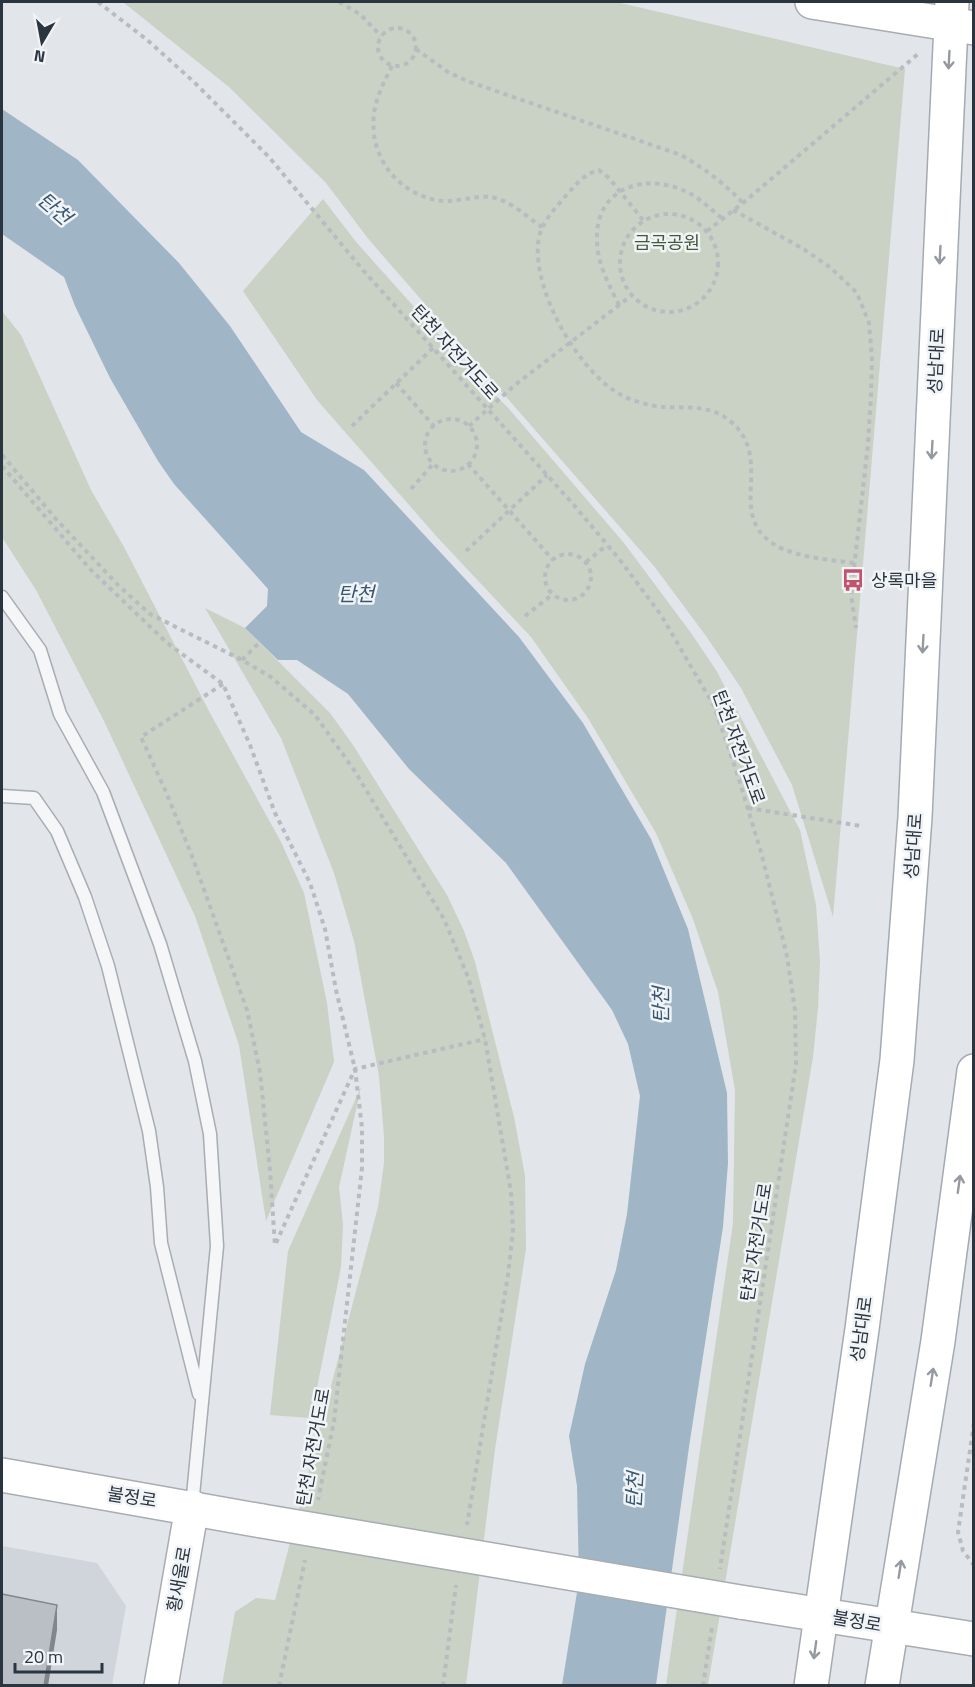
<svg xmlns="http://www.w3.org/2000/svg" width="975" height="1687" font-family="'Titillium Web','Noto Sans KR',sans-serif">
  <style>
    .built { fill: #d0d5db }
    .green { fill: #c9d2c4 }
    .water { fill: #a0b6c6 }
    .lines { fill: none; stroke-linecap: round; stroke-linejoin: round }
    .service-casing { stroke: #a7adb3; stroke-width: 15 }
    .secondary-casing { stroke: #a7adb3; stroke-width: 36 }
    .primary-casing { stroke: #a2abb4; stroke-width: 36 }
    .path { stroke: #b8bcc1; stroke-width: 4; stroke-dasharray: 4.5 4.5; stroke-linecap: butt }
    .service { stroke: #f4f6f8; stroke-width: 12 }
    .secondary { stroke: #fff; stroke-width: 33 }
    .primary { stroke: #fff; stroke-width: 33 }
    .secondary-bridge-casing { stroke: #a7adb3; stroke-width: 36; stroke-linecap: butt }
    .secondary-bridge { stroke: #fff; stroke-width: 33 }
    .shaded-wall { fill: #82868b }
    .building { fill: #babfc6; stroke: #82868b; stroke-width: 1.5 }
    .oneway { stroke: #959aa0 }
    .labels { text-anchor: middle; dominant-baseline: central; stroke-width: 5; stroke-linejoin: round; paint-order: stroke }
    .park-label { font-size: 18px; fill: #435a3a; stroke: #f1f4f7 }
    .street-label { font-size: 18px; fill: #2b3540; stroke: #f1f4f7 }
    .poi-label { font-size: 18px; fill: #2b3540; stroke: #f1f4f7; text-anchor: start }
    .water-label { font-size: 20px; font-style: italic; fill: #395770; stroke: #f1f4f7 }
  </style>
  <rect width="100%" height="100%" fill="#e2e5e9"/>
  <path class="built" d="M2 1546 97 1563 126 1606 112 1685H2Z"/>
  <g class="green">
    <path d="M123 2H616L905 69 833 917 792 785 741 688 706 636 654 566 370 241 326 183 229 87Z"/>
    <path d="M323 199 357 243 467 366 509 409 624 543 691 633 716 670 800 830 816 905 820 961 818 1008 813 1057 708 1685H666L733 1223 735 1090 718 992 693 919 656 833 588 718 531 637 438 538 317 400 243 291Z"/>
    <path d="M2 311 21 335 91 490 124 547 210 713 281 842 304 893 327 1003 334 1062 266 1221 239 1045 195 916 104 721 36 590 2 537Z"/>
    <path d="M205 608 245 628 330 713 353 745 447 895 464 931 475 962 514 1117 525 1176 526 1249 495 1449 466 1685H222L235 1612 256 1598 275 1600 378 1207 384 1163V1136L379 1076 354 941 334 873 281 738Z"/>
    <path d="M361 1087 339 1187 343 1225 341 1267 311 1418 270 1415 288 1251Z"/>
  </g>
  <path class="water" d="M2 109 78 160 179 263 230 326 301 432 364 470 519 637 583 723 651 839 688 929 727 1093 728 1163 723 1227 689 1447 656 1685H562L579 1580 577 1486 569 1436 585 1364 616 1270 627 1214 640 1096 628 1044 612 1010 506 863 409 769 348 694 297 660H278L245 628 267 606 268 589 174 484 158 461 110 378 75 306 64 277 2 234Z"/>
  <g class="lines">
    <g class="service-casing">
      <g id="service">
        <path d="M2 597 40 650 60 714 103 792 160 944 195 1061 210 1134 217 1246 192 1506"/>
        <path d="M2 796 34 798 57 831 85 897 108 966 149 1131 157 1187 161 1243 199 1394"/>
      </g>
    </g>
    <g class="secondary-casing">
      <g id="secondary">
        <path d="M812 2 974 28"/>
        <path d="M2 1475 262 1521"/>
        <path d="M740 1602 974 1639"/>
        <path d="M161 1686 192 1507"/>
      </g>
    </g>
    <g class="primary-casing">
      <g id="primary">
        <path d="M811 1686 862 1329 897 1060 915 817 952 2"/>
        <path d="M882 1686 938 1341 974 1071"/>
      </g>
    </g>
    <g class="path">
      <path d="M98 2 146 39 194 82 269 157 362 269 573 504 620 560 661 615 714 706 736 770 761 852 787 956 795 1010 796 1064 720 1569"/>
      <path d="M339 2 360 14 381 36"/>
      <circle cx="397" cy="47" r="19"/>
      <path d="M416 49 448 72 467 81 681 155C705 169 724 183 743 203"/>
      <path d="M392 66C385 80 378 93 375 108 366 151 394 192 436 200 455 204 472 195 491 197 509 200 526 216 542 227"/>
      <path d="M733 210 802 248 831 268 857 293 869 323 872 359 871 395 868 444 851 595 856 628"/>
      <circle cx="669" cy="263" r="49"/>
      <path d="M643 220 610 179 599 170C583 174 575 186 564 198 553 211 539 225 538 244 534 292 576 366 616 392 629 400 649 406 664 407 687 408 710 405 729 420 779 460 719 520 783 549 805 558 831 560 854 563"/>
      <path d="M707 231 743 203 918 54"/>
      <path d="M619 305C609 285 597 263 597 240 595 184 652 170 694 196 704 202 713 211 723 219"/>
      <path d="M396 383 434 426"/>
      <circle cx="451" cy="445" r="26"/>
      <path d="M352 426 433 348"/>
      <path d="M469 426 515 385 632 295"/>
      <path d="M2 455 56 519 118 585 150 614 242 660 271 677 315 715 354 770 444 919 468 977 485 1039 511 1192 513 1231 508 1275 467 1525"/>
      <path d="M468 464 553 560"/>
      <path d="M2 466 90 569 167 643 223 684 250 745 275 813 310 883 325 929 336 990 355 1069 362 1128V1168L334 1421 318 1500"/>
      <path d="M411 489 433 464"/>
      <path d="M466 551 547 475"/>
      <circle cx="568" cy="577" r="23"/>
      <path d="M586 562 607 545"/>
      <path d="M525 616 553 594"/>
      <path d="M242 660 259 643"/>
      <path d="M223 684 141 737 166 792 192 856 247 1010 260 1072 270 1170 275 1246"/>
      <path d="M748 808 861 826"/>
      <path d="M276 1243 355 1069 485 1039"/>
      <path d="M974 1423 958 1532 963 1551 974 1565"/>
      <path d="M279 1686 305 1560"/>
      <path d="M443 1686 456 1585"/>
      <path d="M703 1686 712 1627"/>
    </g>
    <use href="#service" class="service"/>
    <use href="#secondary" class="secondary"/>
    <use href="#primary" class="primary"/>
    <g class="secondary-bridge-casing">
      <path id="secondary-bridge" d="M262 1521 740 1602"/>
    </g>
    <use href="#secondary-bridge" class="secondary-bridge"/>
  </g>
  <path class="shaded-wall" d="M57 1605V1630L48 1686H44Z"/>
  <path class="building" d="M2 1594 57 1605 44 1686H2Z"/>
  <defs><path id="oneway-shaft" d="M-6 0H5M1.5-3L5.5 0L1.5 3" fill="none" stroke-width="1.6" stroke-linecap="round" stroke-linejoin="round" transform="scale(1.5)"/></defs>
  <g class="oneway">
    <use href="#oneway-shaft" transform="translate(949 60) rotate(93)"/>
    <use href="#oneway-shaft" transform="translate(940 255) rotate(93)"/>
    <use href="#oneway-shaft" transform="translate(932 450) rotate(93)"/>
    <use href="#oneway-shaft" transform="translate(923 644) rotate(93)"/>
    <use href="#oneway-shaft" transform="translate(959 1184) rotate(-82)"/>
    <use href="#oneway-shaft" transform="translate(932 1377) rotate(-81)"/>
    <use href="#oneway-shaft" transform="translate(900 1569) rotate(-81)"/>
    <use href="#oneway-shaft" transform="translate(815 1650) rotate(98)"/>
  </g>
  <defs>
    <g id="bus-bare" transform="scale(1.8)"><path d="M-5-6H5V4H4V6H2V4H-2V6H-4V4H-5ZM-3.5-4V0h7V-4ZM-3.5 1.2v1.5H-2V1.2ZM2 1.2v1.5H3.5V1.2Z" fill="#c3526d" stroke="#f1f4f7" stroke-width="2.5" paint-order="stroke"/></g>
  </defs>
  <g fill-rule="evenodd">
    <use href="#bus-bare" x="853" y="580"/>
  </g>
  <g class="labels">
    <g class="park-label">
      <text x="667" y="242">금곡공원</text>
    </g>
    <g class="street-label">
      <text transform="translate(455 352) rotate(48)">탄천 자전거도로</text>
      <text transform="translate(936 361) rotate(-87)">성남대로</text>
      <text transform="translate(739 747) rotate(70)">탄천 자전거도로</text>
      <text transform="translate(913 846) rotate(-86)">성남대로</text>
      <text transform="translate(756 1242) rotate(-81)">탄천 자전거도로</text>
      <text transform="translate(861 1329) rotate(-82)">성남대로</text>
      <text transform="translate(313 1447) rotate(-80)">탄천 자전거도로</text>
      <text transform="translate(132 1497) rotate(9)">불정로</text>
      <text transform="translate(179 1579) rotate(-80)">황새울로</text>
      <text transform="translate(857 1621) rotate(10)">불정로</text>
    </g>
    <g class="poi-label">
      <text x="871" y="580">상록마을</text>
    </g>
    <g class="water-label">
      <text transform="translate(55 208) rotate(41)">탄천</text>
      <text x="356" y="593">탄천</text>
      <text transform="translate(660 1005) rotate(-90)">탄천</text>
      <text transform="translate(634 1490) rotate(-87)">탄천</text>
    </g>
  </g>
  <rect width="975" height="1687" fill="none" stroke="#2b3540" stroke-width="6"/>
  <g transform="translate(42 42) rotate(190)" stroke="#f1f4f7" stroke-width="4.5" paint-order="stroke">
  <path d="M0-4.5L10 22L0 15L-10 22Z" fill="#2b3540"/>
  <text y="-9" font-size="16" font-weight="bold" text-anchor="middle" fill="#2b3540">N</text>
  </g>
  <path d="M15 1663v9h87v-9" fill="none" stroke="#2b3540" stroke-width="3"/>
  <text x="24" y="1663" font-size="18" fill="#2b3540" stroke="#f1f4f7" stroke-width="4.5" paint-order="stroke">20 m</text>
</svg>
